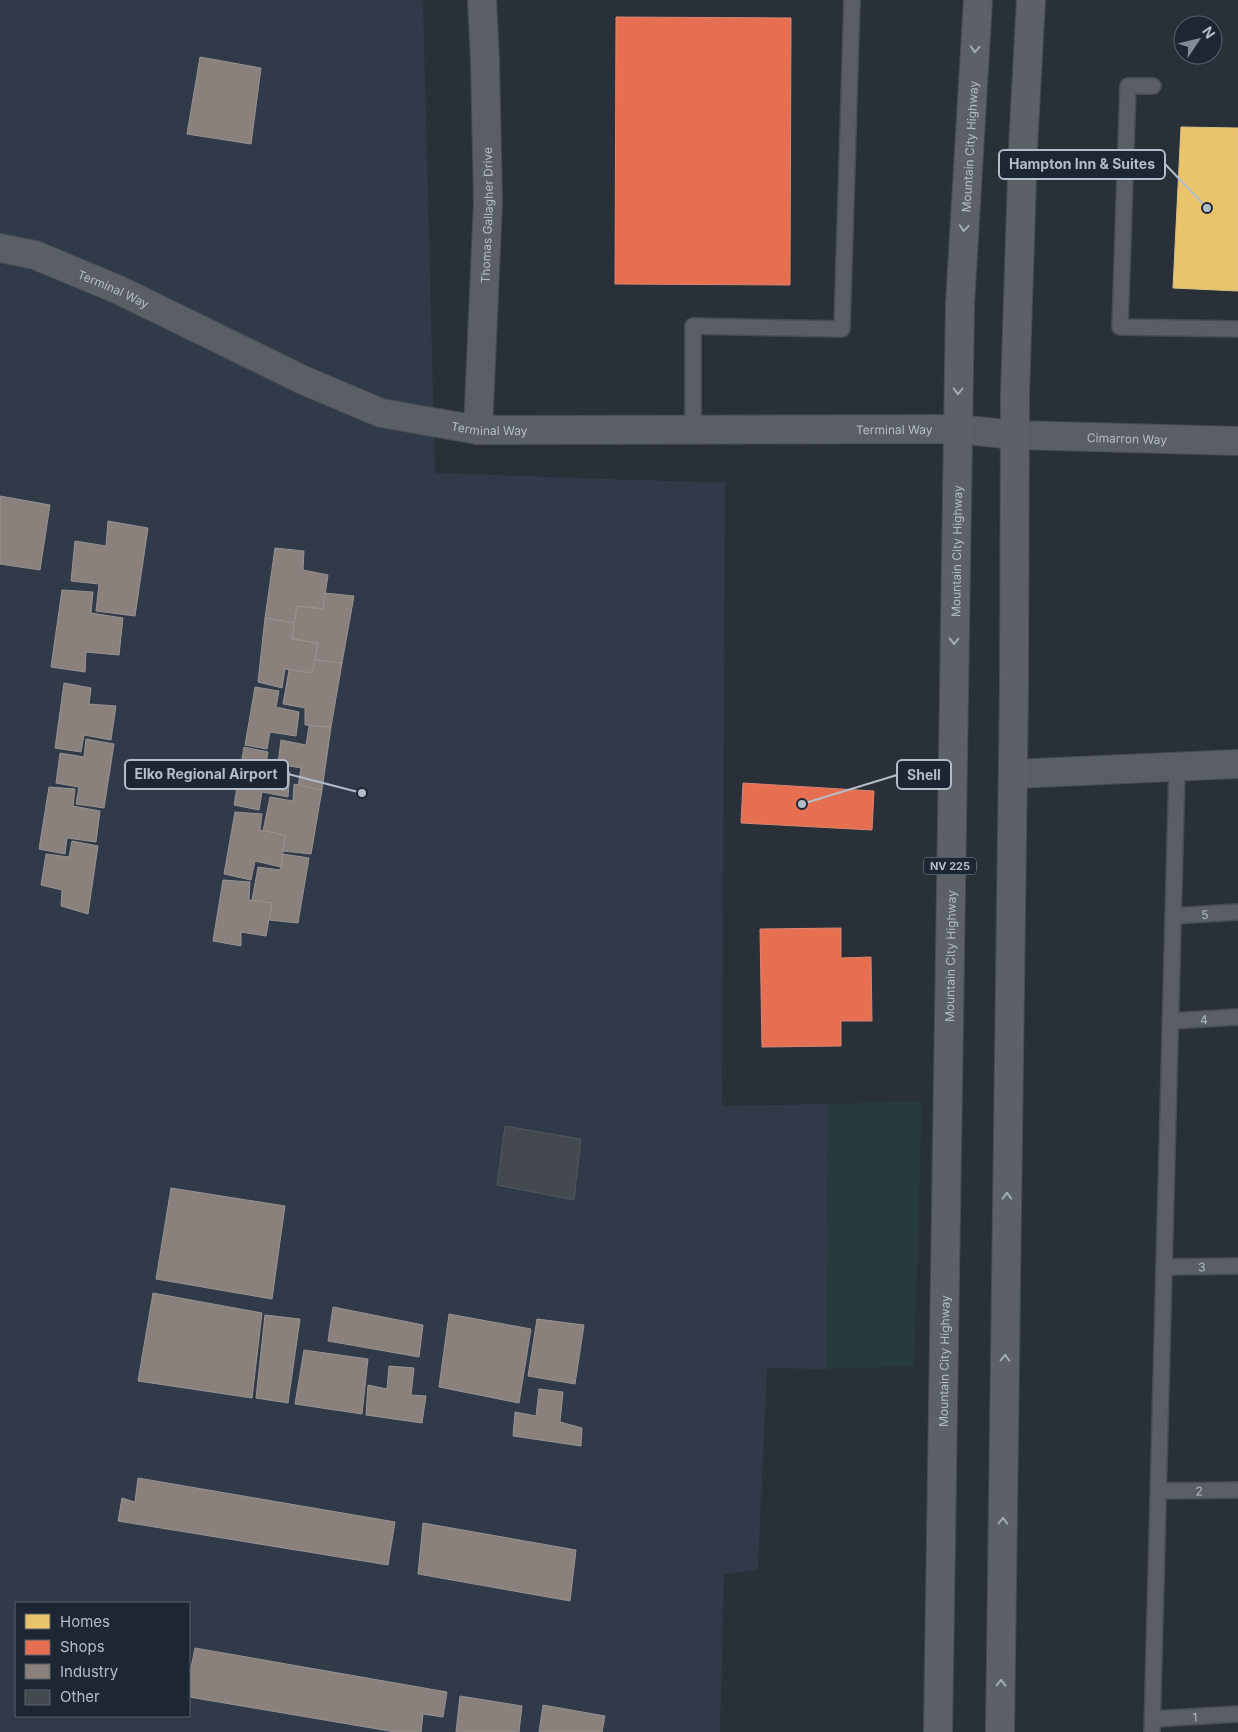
<svg xmlns="http://www.w3.org/2000/svg" width="1238" height="1732" font-family="Inter,sans-serif">
  <style>
    .airport { fill: #313a48; fill-rule: evenodd }
    .green { fill: #273a3e }
    .homes { fill: #e9c46a; stroke: #d9c286 }
    .shops { fill: #e76f51; stroke: #d88675 }
    .industry { fill: #8a817c; stroke: #979393 }
    .building { fill: #444950; stroke: #52575f }
    .lines { fill: none; stroke-linecap: round; stroke-linejoin: round }
    .lane-casing { stroke: #484c53; stroke-width: 18 }
    .street-casing { stroke: #484c53; stroke-width: 30 }
    .primary-casing { stroke: #484c55; stroke-width: 30 }
    .lane { stroke: #5a5e66; stroke-width: 15 }
    .street { stroke: #5a5e66; stroke-width: 28 }
    .primary { stroke: #5c6168; stroke-width: 28 }
    .oneway { stroke: #a2aab6 }
    .labels { text-anchor: middle; dominant-baseline: central; stroke-width: 5; stroke-linejoin: round; paint-order: stroke }
    .shield { fill: #1d2633; stroke: #878f9c; stroke-width: 1 }
    .shield-label { font-size: 11px; font-weight: bold; fill: #b4bcc9 }
    .street-label { font-size: 12px; fill: #b4bcc9; stroke: #1d2633 }
    .leader { fill: none; stroke: #b4bcc9; stroke-width: 2 }
    .callout-dot { fill: #b4bcc9; stroke: #1d2633; stroke-width: 2 }
    .callout { fill: #1d2633; stroke: #b4bcc9; stroke-width: 2 }
    .callout-label { font-size: 14px; text-anchor: middle; font-weight: bold; fill: #b4bcc9 }
  </style>
  <rect width="100%" height="100%" fill="#2a3038"/>
  <path class="airport" d="M0 0H423L435 473 725 483 722 1106 828 1104 826 1369 767 1368 758 1570 724 1574 720 1732H0ZM16 1603H189V1716H16Z"/>
  <path class="green" d="M922 1101 914 1366 826 1369 828 1104Z"/>
  <path class="homes" d="M1181 127 1238 128V291L1173 288Z"/>
  <g class="shops">
    <path d="M616 17 791 18 790 285 615 284Z"/>
    <path d="M743 783 874 791 872 830 741 823Z"/>
    <path d="M841 928V958L871 957 872 1021H841V1046L762 1047 760 929Z"/>
  </g>
  <g class="industry">
    <path d="M200 57 261 68 251 144 187 134Z"/>
    <path d="M0 496 50 505 40 570 0 564Z"/>
    <path d="M108 521 148 528 135 616 96 611 99 584 71 581 75 541 106 546Z"/>
    <path d="M275 548 304 551 303 570 328 575 323 609 297 606 294 623 265 618Z"/>
    <path d="M62 590 93 592 91 613 123 618 119 655 86 652 85 672 51 667Z"/>
    <path d="M325 593 354 596 342 663 315 660 318 643 292 639 297 606 323 609Z"/>
    <path d="M265 618 294 623 292 639 318 643 312 673 285 669 282 688 258 682Z"/>
    <path d="M315 660 342 663 331 727 305 725V708L283 704 289 670 312 673Z"/>
    <path d="M64 683 91 688 89 704 116 706 111 740 84 735 81 752 55 748Z"/>
    <path d="M255 687 279 691 276 707 299 712 296 736 270 732 267 749 245 745Z"/>
    <path d="M309 726 331 727 322 790 298 786 301 768 278 764 281 740 306 745Z"/>
    <path d="M86 739 114 744 104 808 76 804 79 787 56 783 60 753 84 757Z"/>
    <path d="M244 747 268 752 265 769 290 772 288 797 262 792 259 810 234 805Z"/>
    <path d="M294 784 322 790 311 854 283 851 285 835 263 831 270 797 293 801Z"/>
    <path d="M49 787 75 789 73 806 100 811 96 842 67 838 65 854 39 849Z"/>
    <path d="M235 812 262 814 260 830 285 835 281 867 255 861 251 880 224 874Z"/>
    <path d="M72 841 98 846 88 914 61 906 62 890 41 885 46 854 69 857Z"/>
    <path d="M283 854 309 858 298 923 269 920 272 903 252 900 258 867 280 870Z"/>
    <path d="M223 880 250 882 249 900 272 903 266 936 241 932V946L213 941Z"/>
    <path d="M171 1188 285 1206 272 1299 156 1279Z"/>
    <path d="M153 1293 262 1313 252 1398 138 1381Z"/>
    <path d="M333 1307 423 1325 419 1357 328 1341Z"/>
    <path d="M449 1314 531 1329 519 1403 439 1387Z"/>
    <path d="M265 1315 300 1319 288 1403 256 1398Z"/>
    <path d="M537 1319 584 1325 575 1384 528 1376Z"/>
    <path d="M304 1350 368 1359 362 1414 295 1404Z"/>
    <path d="M389 1366 414 1368 411 1395 426 1396 422 1423 366 1415 368 1385 387 1389Z"/>
    <path d="M539 1389 563 1392 560 1422 582 1428 581 1446 513 1436 515 1412 536 1416Z"/>
    <path d="M138 1478 395 1522 388 1565 118 1521 122 1498 135 1502Z"/>
    <path d="M423 1523 576 1550 570 1601 418 1574Z"/>
    <path d="M195 1648 447 1692 443 1717 423 1714 421 1732H395L189 1697V1673H190Z"/>
    <path d="M460 1696 522 1706 519 1732H456Z"/>
    <path d="M543 1705 605 1716 602 1732H539Z"/>
  </g>
  <path class="building" d="M505 1126 581 1139 574 1200 497 1185Z"/>
  <g class="lines">
    <g class="lane-casing">
      <g id="lane">
        <path d="M1153 86H1128L1120 327 1238 329"/>
        <path d="M693 430V326L842 329 852 0"/>
        <path id="s1" d="M1173 916 1238 912"/>
        <path id="s2" d="M1170 1021 1238 1017"/>
        <path id="s3" d="M1164 1267 1238 1266"/>
        <path id="s4" d="M1159 1491 1238 1490"/>
        <path id="s5" d="M1153 1719 1238 1714"/>
        <path d="M1152 1732 1177 768"/>
      </g>
    </g>
    <g class="street-casing">
      <g id="street">
        <path id="s6" d="M0 248 35 255 119 290 303 380 381 413 478 430 957 429 1015 435 1238 441"/>
        <path id="s7" d="M478 430 488 202 485 61 482 0"/>
        <path d="M1013 774 1238 764"/>
      </g>
    </g>
    <g class="primary-casing">
      <g id="primary">
        <path id="s8" d="M938 1732 960 304 978 0"/>
        <path d="M1000 1732 1014 687 1015 393 1023 147 1031 0"/>
      </g>
    </g>
    <use href="#lane" class="lane"/>
    <use href="#street" class="street"/>
    <use href="#primary" class="primary"/>
  </g>
  <defs><path id="oneway-chevron" d="M-2-3.5L2.5 0L-2 3.5" fill="none" stroke-width="1.6" stroke-linecap="round" stroke-linejoin="round" transform="scale(1.25)"/></defs>
  <g class="oneway">
    <use href="#oneway-chevron" transform="translate(975 49) rotate(94)"/>
    <use href="#oneway-chevron" transform="translate(964 228) rotate(94)"/>
    <use href="#oneway-chevron" transform="translate(958 391) rotate(91)"/>
    <use href="#oneway-chevron" transform="translate(954 641) rotate(91)"/>
    <use href="#oneway-chevron" transform="translate(1007 1196) rotate(-89)"/>
    <use href="#oneway-chevron" transform="translate(1005 1358) rotate(-89)"/>
    <use href="#oneway-chevron" transform="translate(1003 1521) rotate(-89)"/>
    <use href="#oneway-chevron" transform="translate(1001 1683) rotate(-89)"/>
  </g>
  <g class="labels">
    <rect class="shield" x="924" y="857.5" width="52" height="17" rx="4"/>
    <g class="shield-label">
      <text x="950" y="866">NV 225</text>
    </g>
    <g class="street-label">
      <text stroke="none"><textPath href="#s8" startOffset="1586">Mountain City Highway</textPath></text>
      <text stroke="none"><textPath href="#s7" startOffset="215">Thomas Gallagher Drive</textPath></text>
      <text stroke="none"><textPath href="#s6" startOffset="121">Terminal Way</textPath></text>
      <text stroke="none"><textPath href="#s6" startOffset="526">Terminal Way</textPath></text>
      <text stroke="none"><textPath href="#s6" startOffset="931">Terminal Way</textPath></text>
      <text stroke="none"><textPath href="#s6" startOffset="1164">Cimarron Way</textPath></text>
      <text stroke="none"><textPath href="#s8" startOffset="1181">Mountain City Highway</textPath></text>
      <text stroke="none"><textPath href="#s1" startOffset="32">5</textPath></text>
      <text stroke="none"><textPath href="#s8" startOffset="776">Mountain City Highway</textPath></text>
      <text stroke="none"><textPath href="#s2" startOffset="34">4</textPath></text>
      <text stroke="none"><textPath href="#s3" startOffset="38">3</textPath></text>
      <text stroke="none"><textPath href="#s8" startOffset="371">Mountain City Highway</textPath></text>
      <text stroke="none"><textPath href="#s4" startOffset="40">2</textPath></text>
      <text stroke="none"><textPath href="#s5" startOffset="42">1</textPath></text>
    </g>
  </g>
  <path class="leader" d="M1207 208L1165 164M362 793L288 774M802 804L897 775"/>
  <g class="callout-dot">
    <circle cx="1207" cy="208" r="5"/>
    <circle cx="362" cy="793" r="5"/>
    <circle cx="802" cy="804" r="5"/>
  </g>
  <g class="callout">
    <rect x="999" y="150" width="166" height="29" rx="5"/>
    <rect x="125" y="760" width="163" height="29" rx="5"/>
    <rect x="897" y="760" width="54" height="29" rx="5"/>
  </g>
  <g class="callout-label">
    <text x="1082" y="169">Hampton Inn &amp; Suites</text>
    <text x="206" y="779">Elko Regional Airport</text>
    <text x="924" y="780">Shell</text>
  </g>
  <rect x="15" y="1602" width="175" height="115" fill="#1d2633" stroke="#59626f"/>
  <rect x="25" y="1614" width="25" height="15" fill="#e9c46a" stroke="#59626f"/>
  <text x="60" y="1627" font-size="15" fill="#b4bcc9">Homes</text>
  <rect x="25" y="1640" width="25" height="15" fill="#e76f51" stroke="#59626f"/>
  <text x="60" y="1652" font-size="15" fill="#b4bcc9">Shops</text>
  <rect x="25" y="1664" width="25" height="15" fill="#8a817c" stroke="#59626f"/>
  <text x="60" y="1677" font-size="15" fill="#b4bcc9">Industry</text>
  <rect x="25" y="1690" width="25" height="15" fill="#444950" stroke="#59626f"/>
  <text x="60" y="1702" font-size="15" fill="#b4bcc9">Other</text>
  <g transform="translate(1198 40) rotate(55)"><circle r="24" fill="#1d2633" stroke="#59626f"/>
  <path d="M0-4L9 19L0 12L-9 19Z" fill="#848b96"/>
  <text y="-8" font-size="14" font-weight="bold" text-anchor="middle" fill="#b4bcc9">N</text>
  </g>
</svg>
